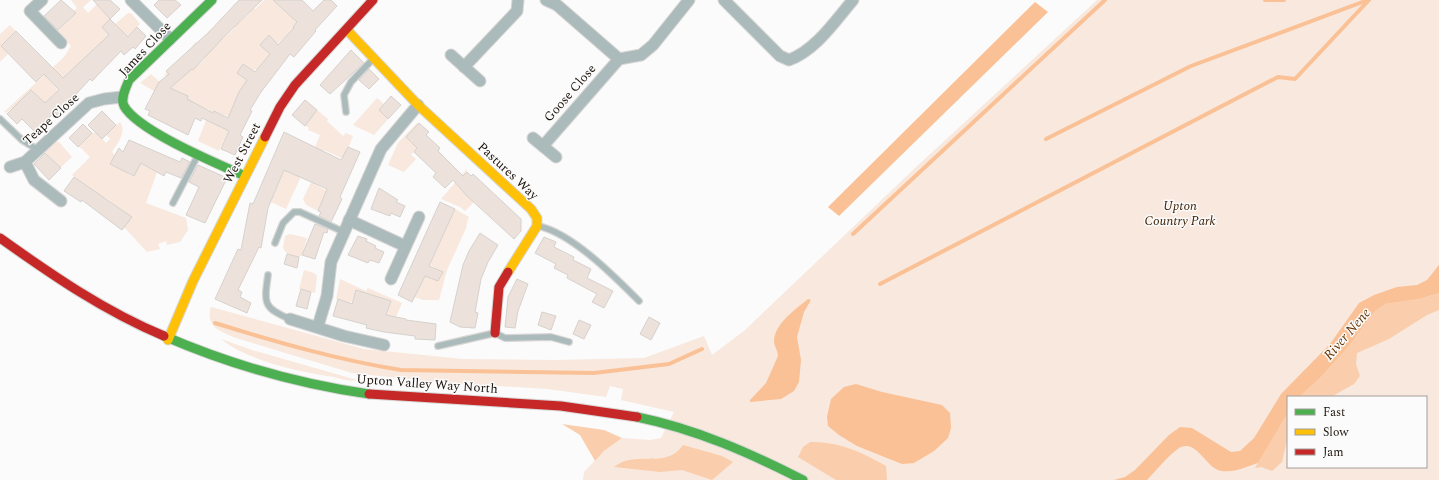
<svg xmlns="http://www.w3.org/2000/svg" width="1439" height="480" font-family="Spectral,serif">
  <style>
    .green { fill: #f8e8dd; fill-rule: evenodd }
    .forest { fill: #faceac }
    .water { fill: #fac196 }
    .lines { fill: none; stroke-linecap: round; stroke-linejoin: round }
    .stream { stroke: #fac196; stroke-width: 4 }
    .building { fill: #ece2db; stroke: #d6d1cd }
    .lane-casing { stroke: #d7d6d5; stroke-width: 8 }
    .street-casing { stroke: #d7d6d5; stroke-width: 13 }
    .fast-casing { stroke: #d7d6d5; stroke-width: 11 }
    .slow-casing { stroke: #d7d6d5; stroke-width: 11 }
    .jam-casing { stroke: #d7d6d5; stroke-width: 11 }
    .lane { stroke: #abbaba; stroke-width: 5.5 }
    .street { stroke: #abbaba; stroke-width: 11 }
    .fast { stroke: #4caf50; stroke-width: 9 }
    .slow { stroke: #ffc107; stroke-width: 9 }
    .jam { stroke: #c62828; stroke-width: 9 }
    .labels { text-anchor: middle; dominant-baseline: central; stroke-width: 3; stroke-linejoin: round; paint-order: stroke }
    .street-label { font-size: 13px; fill: #1b120b; stroke: #fbfbfb }
    .park-label { font-size: 13px; font-style: italic; fill: #402005; stroke: #fbfbfb }
    .water-label { font-size: 14px; font-style: italic; fill: #693602; stroke: #fbfbfb }
  </style>
  <rect width="100%" height="100%" fill="#fbfbfb"/>
  <g class="green">
    <path d="M71 0H91L83 7 88 13 97 4 110 19 102 27 106 32 128 13H131L140 24 125 39H119L86 83 61 80 54 70 47 77 58 91 45 103 31 90 26 96 36 107 23 120V118L12 108 6 113 4 112 64 57 71 46 58 31 76 13 74 11 77 8Z"/>
    <path d="M239 0H246L255 9 264 0H285L304 15 293 27 300 34 288 35 277 44 269 36 270 55 257 70 255 69 254 71 243 64 237 73 247 80 229 117 214 111 209 122 229 130 219 151 198 141 210 110 202 107 196 119 183 107 188 96 178 91 173 102 150 111 148 110 156 92 140 83 151 74 168 89 173 85 165 77 166 71 177 82 187 73 176 61 181 58 193 70 205 59 192 46 196 42 208 53 219 42 208 31 212 29 223 39 235 28 224 17 228 12 239 23 251 12Z"/>
    <path d="M1097 0H1439V480H583L584 472 604 451 622 438 650 440 661 438 674 412 621 400 623 389 610 386 606 397 547 389 435 382 352 373 236 338C220 331 205 327 211 307L364 349 463 359 556 360 644 358 704 336 712 355 745 330 915 168ZM1288 397H1426V467H1288Z"/>
    <path d="M10 25 16 31 1 46 8 54 0 62V34Z"/>
    <path d="M377 98 384 104 379 110 388 119 374 135 353 125Z"/>
    <path d="M317 110 328 119 327 121 343 136 346 133 353 136 344 159 324 150 319 174 314 184 327 191 318 211 306 205 303 199 316 172 305 168 286 209 271 202 286 166 303 142 315 147 320 135 308 130 309 128 305 125Z"/>
    <path d="M120 122C127 132 118 142 112 152L115 155 111 164 133 163 128 174 134 177 140 163 157 172 146 203 186 218 188 230 180 242 167 245 166 241 158 244 160 249 147 252 124 227 132 217 105 197 98 205 90 188 72 175 90 157 81 148 78 147 92 133H97L106 143 110 139 101 129 108 133Z"/>
    <path d="M417 123H419L417 148 411 155 416 159 404 172 388 165 398 143Z"/>
    <path d="M55 142H59L72 157 60 168 45 152Z"/>
    <path d="M467 169V172L458 181 480 196 465 211 460 207 441 199Z"/>
    <path d="M455 209 469 217 466 225 467 226 447 270 439 300H423L415 297 424 277 442 272 430 265Z"/>
    <path d="M290 234 307 238 302 255 299 257 287 254 283 248 285 236Z"/>
    <path d="M304 270 314 273 317 276 315 293 299 289Z"/>
    <path d="M340 279 366 291 368 288 402 303 396 317 387 315 391 301 356 290 351 303 336 299Z"/>
    <path d="M221 339 252 350 357 380C351 382 341 379 334 377 300 372 248 361 221 339Z"/>
  </g>
  <g class="forest">
    <path d="M1439 293V310L1427 315 1389 339 1357 353 1356 364 1360 376 1354 384 1331 397H1299L1320 378 1349 346 1373 313 1385 304 1419 299Z"/>
    <path d="M1288 413 1287 440 1282 462 1272 471 1261 467 1255 468Z"/>
    <path d="M562 424 604 430 622 438 604 451 595 461 580 435Z"/>
    <path d="M810 442C836 441 863 452 886 466L887 480H836L798 457 803 447Z"/>
    <path d="M683 445 722 456 733 462 712 480 682 470 660 472 614 467C617 465 621 462 625 461 646 455 669 466 683 445Z"/>
  </g>
  <g class="water">
    <path d="M1035 2 1048 12 839 216 828 207Z"/>
    <path d="M1439 265V293L1419 299 1385 304 1373 313 1349 346 1320 378 1299 397H1288V413L1258 463C1248 466 1234 473 1222 471 1206 469 1198 440 1181 447 1171 452 1156 471 1147 480H1114L1125 477 1135 470 1169 435 1180 427 1192 428 1231 452 1240 451 1254 438 1281 394 1330 344 1359 303 1374 295 1397 287 1417 285 1427 280Z"/>
    <path d="M808 299 811 300 804 312 797 337 801 360 799 382 794 391 781 399 750 402V400L766 383 778 356C778 351 774 346 774 341 775 323 796 309 808 299Z"/>
    <path d="M856 384 882 392 942 405 950 413 951 428 948 438 934 451 914 463 902 464 857 446 839 435 828 426 827 417 831 399 844 387Z"/>
  </g>
  <g class="lines">
    <g class="stream">
      <path d="M1265 0H1284"/>
      <path d="M1046 139 1191 66 1368 0"/>
      <path d="M853 234 1105 0"/>
      <path d="M880 284 1278 77 1295 79 1369 0"/>
      <path d="M215 323C276 342 338 360 401 370L594 373 669 364 702 349"/>
    </g>
  </g>
  <g class="building">
    <path d="M61 0 76 13 58 30 44 16Z"/>
    <path d="M93 0H110L120 9 110 19Z"/>
    <path d="M159 0H175L181 5 167 18 154 5Z"/>
    <path d="M239 0H262L222 39 193 70 192 69 170 88 188 96 187 99 213 113 214 111 228 118 239 92 247 80 237 73 243 64 255 72 270 54 260 45 269 35 278 45 294 28 293 27 297 22 273 0H302L313 11 324 0H331L337 6 315 30 316 31 294 57 290 54 261 92 250 110 252 111 240 135 243 137 235 155 221 149 229 131 202 118 201 121 195 118 188 135 148 115 150 111 145 109 159 82 169 74 166 71 209 32Z"/>
    <path d="M110 19 128 37 137 27 146 36 135 49 133 47 124 55 121 51 92 81 90 79 57 115 55 112 35 132 22 119 17 124 7 114 31 90 45 103 59 90 44 74 36 82 1 46 16 31 63 78 109 35 102 27Z"/>
    <path d="M351 50 364 63 330 94 320 85Z"/>
    <path d="M369 69 379 79 369 89 359 80Z"/>
    <path d="M391 96 401 105 388 119 379 110Z"/>
    <path d="M305 100 317 110 305 126 292 115Z"/>
    <path d="M102 111 116 125 102 139 88 125Z"/>
    <path d="M419 123 429 132 426 135 440 148 438 151 463 176 467 172 471 176 473 174 521 219V231L514 239 467 196 453 180 445 188 433 177 436 173 414 152 417 148 406 137Z"/>
    <path d="M83 124 92 133 78 147 69 138Z"/>
    <path d="M284 132 341 160 348 147 360 152 340 197 342 199 331 222 319 216 321 212 318 211 327 189 284 170 268 208 261 248 259 247 238 290 242 292 240 297 251 303 247 313 215 299 238 249 241 250 250 203 253 204Z"/>
    <path d="M129 140 180 162 182 158 190 162 181 178 166 172 164 176 141 163 134 176 110 164 119 148 123 152Z"/>
    <path d="M45 153 61 168 49 180 34 164Z"/>
    <path d="M198 165 227 178 205 223 186 215 199 187 189 182Z"/>
    <path d="M74 177 132 217 122 230 82 200 81 202 64 191Z"/>
    <path d="M379 188 398 200 396 202 405 206 400 217 391 213 390 216 371 209Z"/>
    <path d="M440 202 455 209 429 266 443 272 438 281 425 276 412 302 398 295Z"/>
    <path d="M315 224 328 229 327 233 324 232 315 259 302 255Z"/>
    <path d="M480 233 498 245 488 262 481 279 475 312 478 313 475 328 460 327 450 322 463 265 469 251Z"/>
    <path d="M358 236 367 239 366 241 376 246 375 248 384 252 379 263 370 260 368 263 348 255Z"/>
    <path d="M544 237 556 242 554 247 574 257 573 260 591 269 587 278 613 291 604 308 592 302 597 294 567 278 568 275 554 268 556 264 535 253Z"/>
    <path d="M287 254 299 257 297 268 284 264Z"/>
    <path d="M517 279 528 284 518 311 515 328 505 327 508 297Z"/>
    <path d="M301 289 311 292 307 309 296 306Z"/>
    <path d="M356 290 391 301 386 315 406 319V320L436 324 435 340 415 339V336L384 332 366 328 367 325 333 316 338 299 352 304Z"/>
    <path d="M542 312 556 316 551 330 538 325Z"/>
    <path d="M649 317 660 323 651 340 640 334Z"/>
    <path d="M579 320 591 325 584 339 573 334Z"/>
  </g>
  <g class="lines">
    <g class="lane-casing">
      <g id="lane">
        <path d="M346 112 344 95 351 82 372 60"/>
        <path d="M0 119 22 140 38 150"/>
        <path d="M173 203 198 155"/>
        <path d="M538 226C572 233 615 277 639 301"/>
        <path d="M275 243 283 223 294 212H300L344 232"/>
        <path d="M268 275C264 303 263 308 290 319"/>
        <path d="M438 346 495 333 505 338 551 337 569 342"/>
      </g>
    </g>
    <g class="street-casing">
      <g id="street">
        <path d="M42 0 30 11 61 43"/>
        <path d="M131 0 170 39"/>
        <path d="M546 0 557 5 619 59"/>
        <path d="M724 0 780 56 789 60C816 50 835 21 853 0"/>
        <path d="M451 55 480 81"/>
        <path d="M619 59 641 55 653 45 689 0"/>
        <path d="M464 67 517 11 518 0"/>
        <path d="M533 138 556 157"/>
        <path d="M543 146 619 59"/>
        <path d="M25 162 34 180 61 201"/>
        <path d="M10 167 25 162 89 103 104 99 122 97"/>
        <path d="M349 220 405 246"/>
        <path d="M391 279 419 217"/>
        <path d="M290 319 344 336 384 345"/>
        <path d="M318 326 327 296 331 262 373 167 381 149 418 105"/>
      </g>
    </g>
    <g class="fast-casing">
      <g id="fast">
        <path d="M212 0 129 80C126 88 120 98 124 106 138 131 218 164 245 176"/>
        <path d="M164 336C229 364 298 384 369 394"/>
        <path d="M637 417C696 429 750 453 803 480"/>
      </g>
    </g>
    <g class="slow-casing">
      <g id="slow">
        <path d="M347 30 418 105 531 209 537 218V226L508 272"/>
        <path d="M168 340 193 281 265 137"/>
      </g>
    </g>
    <g class="jam-casing">
      <g id="jam">
        <path d="M265 137 280 107 295 85 373 0"/>
        <path d="M0 238C52 275 104 311 164 336"/>
        <path d="M495 333 499 287 508 272"/>
        <path d="M369 394 561 406 637 417"/>
      </g>
    </g>
    <use href="#lane" class="lane"/>
    <use href="#street" class="street"/>
    <use href="#fast" class="fast"/>
    <use href="#slow" class="slow"/>
    <use href="#jam" class="jam"/>
  </g>
  <g class="labels">
    <g class="street-label">
      <text transform="translate(145 49) rotate(-47)">James Close</text>
      <text transform="translate(570 93) rotate(-49)">Goose Close</text>
      <text transform="translate(51 119) rotate(-42)">Teape Close</text>
      <text transform="translate(242 153) rotate(-63)">West Street</text>
      <text transform="translate(508 171) rotate(43)">Pastures Way</text>
      <text transform="translate(427 384) rotate(4)">Upton Valley Way North</text>
    </g>
    <g class="park-label">
      <text x="1180" y="206">Upton<tspan x="1180" dy="15">Country Park</tspan></text>
    </g>
    <g class="water-label">
      <text transform="translate(1347 334) rotate(-49)">River Nene</text>
    </g>
  </g>
  <rect x="1287" y="396" width="140" height="72" fill="#fbfbfb" stroke="#a19e9b"/>
  <rect x="1295" y="409" width="20" height="6" fill="#4caf50" stroke="#a19e9b"/>
  <text x="1323" y="416" font-size="12" fill="#1b120b">Fast</text>
  <rect x="1295" y="429" width="20" height="6" fill="#ffc107" stroke="#a19e9b"/>
  <text x="1323" y="436" font-size="12" fill="#1b120b">Slow</text>
  <rect x="1295" y="449" width="20" height="6" fill="#c62828" stroke="#a19e9b"/>
  <text x="1323" y="456" font-size="12" fill="#1b120b">Jam</text>
</svg>
